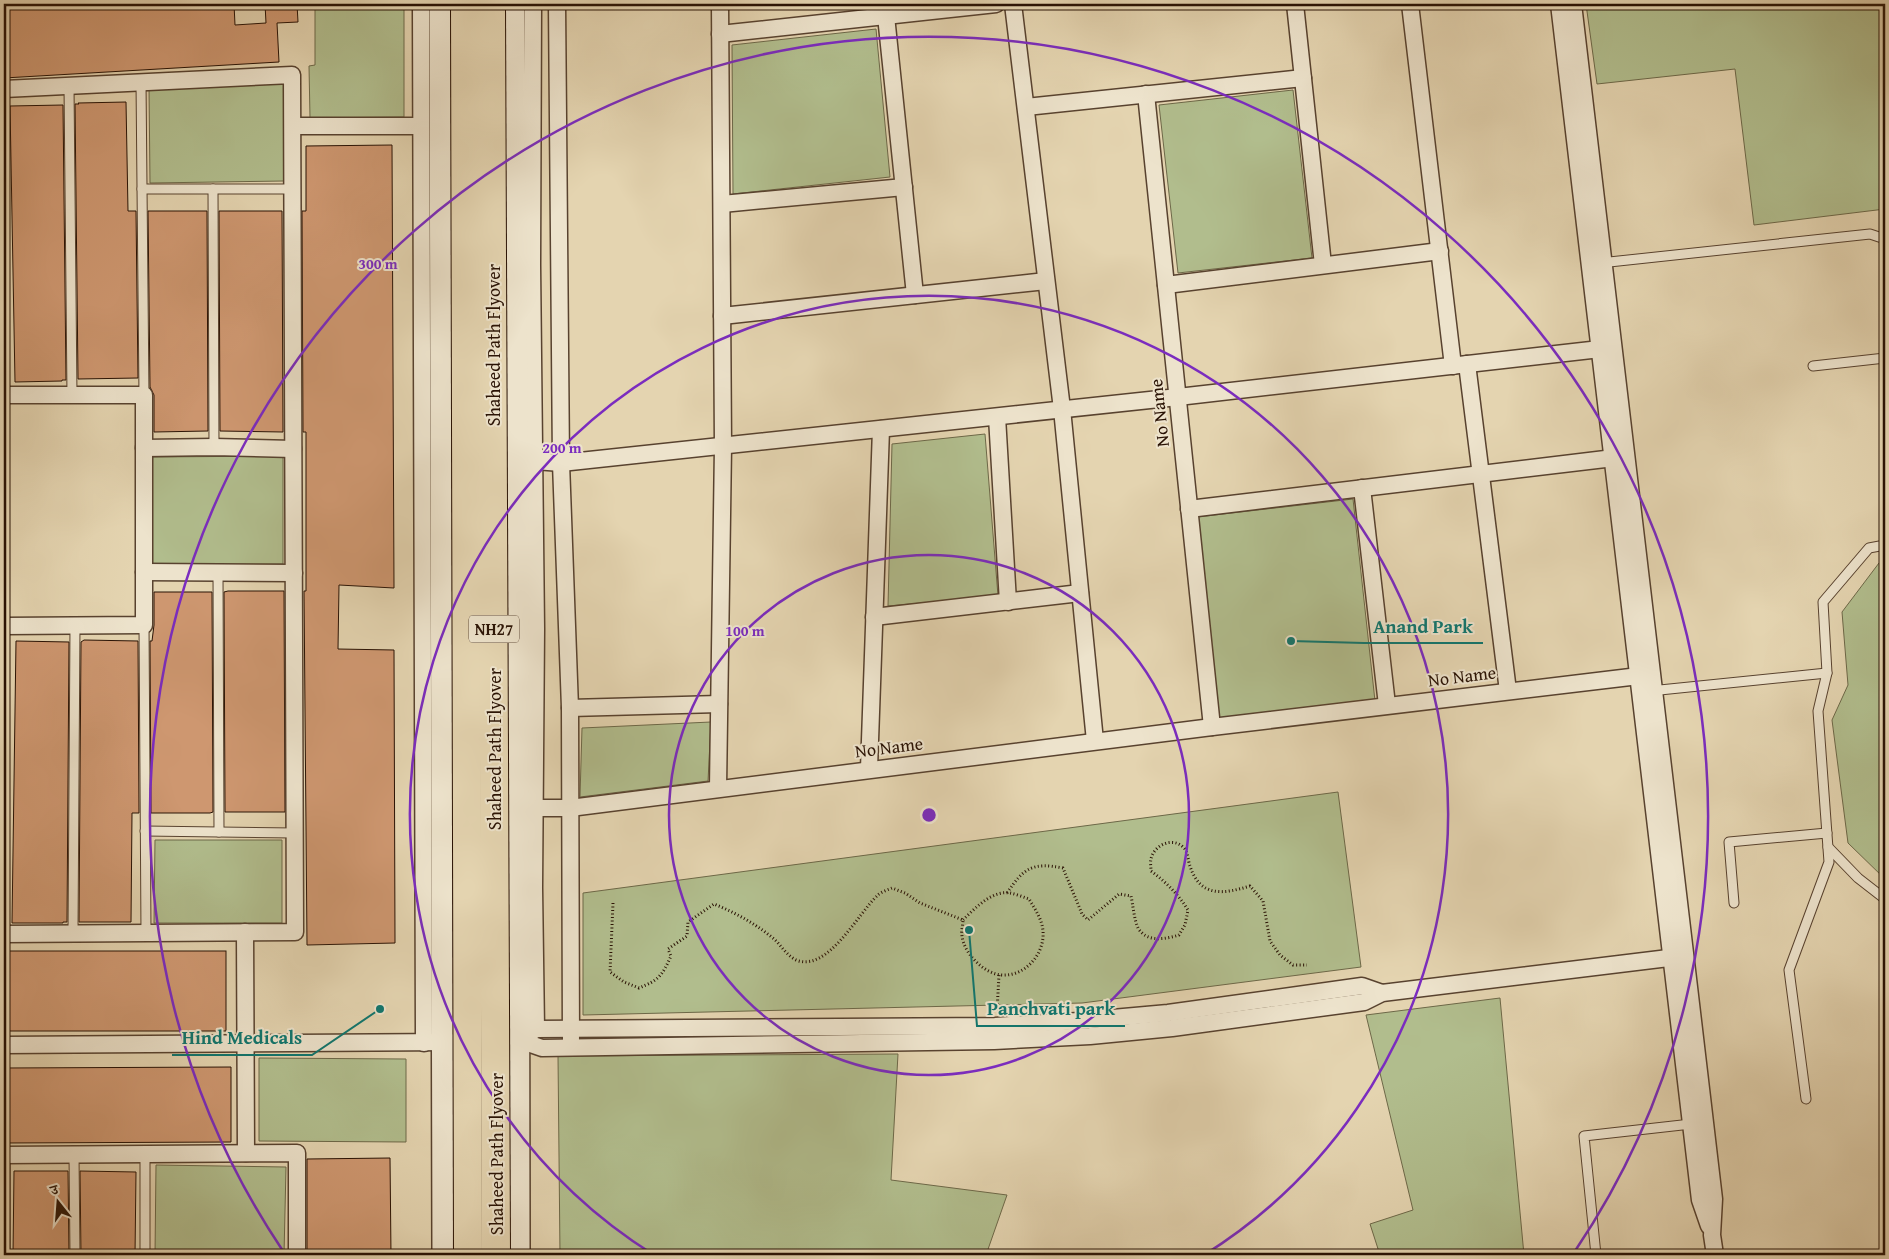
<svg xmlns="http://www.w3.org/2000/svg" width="1889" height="1259" font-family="'Gentium Book Plus','Noto Serif Devanagari',serif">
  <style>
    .green { fill: #b1bd8d; stroke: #6d6848 }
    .building { fill: #ce9770; stroke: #291204 }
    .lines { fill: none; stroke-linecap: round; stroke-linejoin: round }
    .service-casing { stroke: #58422f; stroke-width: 11 }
    .minor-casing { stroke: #58422f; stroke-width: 19 }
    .tertiary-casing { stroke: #58422f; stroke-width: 24 }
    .path { stroke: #291204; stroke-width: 3; stroke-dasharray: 1 2.5; stroke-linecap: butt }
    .service { stroke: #ede3cc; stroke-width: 9 }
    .minor { stroke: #ede3cc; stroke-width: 16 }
    .tertiary { stroke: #ede3cc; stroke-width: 21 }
    .trunk-bridge-casing { stroke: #291204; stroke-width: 30; stroke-linecap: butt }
    .trunk-bridge { stroke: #e4d4b0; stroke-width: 28 }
    .ring { fill: none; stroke: #7b2cbf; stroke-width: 2.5 }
    .labels { text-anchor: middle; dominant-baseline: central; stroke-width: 4; stroke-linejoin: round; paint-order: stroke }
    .shield { fill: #ede3cc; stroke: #645140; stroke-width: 1 }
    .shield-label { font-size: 16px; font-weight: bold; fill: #291204 }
    .street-label { font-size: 18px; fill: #291204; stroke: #ede3cc }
    .centre { fill: #7b2cbf; stroke: #ede3cc; stroke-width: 2.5 }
    .ring-label { font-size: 15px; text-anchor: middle; font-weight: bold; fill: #7b2cbf; stroke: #ede3cc; stroke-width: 4; stroke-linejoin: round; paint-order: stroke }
    .leader { fill: none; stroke: #0f766e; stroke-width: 2 }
    .callout-dot { fill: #0f766e; stroke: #ede3cc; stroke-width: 2 }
    .callout-label { font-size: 19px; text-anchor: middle; font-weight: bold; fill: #0f766e; stroke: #ede3cc; stroke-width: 4; stroke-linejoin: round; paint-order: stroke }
  </style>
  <rect width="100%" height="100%" fill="#e4d4b0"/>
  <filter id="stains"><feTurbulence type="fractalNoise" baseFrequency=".004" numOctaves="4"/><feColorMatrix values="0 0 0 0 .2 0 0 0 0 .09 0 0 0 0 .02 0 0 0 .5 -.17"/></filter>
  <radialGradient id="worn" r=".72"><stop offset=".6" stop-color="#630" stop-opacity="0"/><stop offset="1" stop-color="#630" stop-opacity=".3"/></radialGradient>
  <g class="green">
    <path d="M315 4H404V117L310 118 309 66 315 65Z"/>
    <path d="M1586 4H1885V209L1754 225 1735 69 1597 84Z"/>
    <path d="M876 29 890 177 733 194 732 45Z"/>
    <path d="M284 84V181L150 183 149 86Z"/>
    <path d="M1293 90 1312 258 1178 273 1159 105Z"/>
    <path d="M985 434 998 596 888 606 892 444Z"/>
    <path d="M283 456V564L152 565V457Z"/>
    <path d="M1353 499 1375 701 1219 719 1197 517Z"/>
    <path d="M1885 562V879L1848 843 1832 720 1848 685 1842 612 1879 563Z"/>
    <path d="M711 722 708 781 580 797 582 728Z"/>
    <path d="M1338 792 1361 967 1082 1003 583 1015V893Z"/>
    <path d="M155 840H282V923H154Z"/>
    <path d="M1500 998 1524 1255H1380L1370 1224 1413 1210 1366 1015Z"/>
    <path d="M898 1054 891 1180 1007 1195 986 1255H560L558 1056Z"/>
    <path d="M259 1058 406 1059V1142L259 1141Z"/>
    <path d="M156 1165 286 1167 284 1255H155Z"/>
  </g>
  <g class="building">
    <path d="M4 4H234L235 25 266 23 265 4H297L298 22 277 23 279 62 4 78Z"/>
    <path d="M126 102 128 211H136L138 378 78 379 75 104H79L78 103Z"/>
    <path d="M63 105 66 380H62V381L15 382 10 106Z"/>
    <path d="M392 145 394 588 339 585 338 649 394 650 395 943 307 945 304 591H306V432H303L302 211H306V146Z"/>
    <path d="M148 211H207L208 431 154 432V395L150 387Z"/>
    <path d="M219 211H282L283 432 220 431Z"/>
    <path d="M228 591H284L285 812H225L224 592Z"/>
    <path d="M154 592H212L213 812 210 813H151L150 641H152L154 625Z"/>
    <path d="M84 640 138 641 139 813H132L131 922H79L81 642Z"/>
    <path d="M16 641 69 642 67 922H63V923H12Z"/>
    <rect x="4" y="951" width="222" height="80"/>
    <path d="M231 1067V1142L4 1143V1068Z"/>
    <path d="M390 1158 391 1255H307V1159Z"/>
    <path d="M14 1171H68L69 1255H13Z"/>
    <path d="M80 1171 136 1172 135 1255H81Z"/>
  </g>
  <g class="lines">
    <g class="service-casing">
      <g id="service">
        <path d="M141 82 144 395"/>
        <path d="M69 86 72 395"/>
        <path d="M142 189H293"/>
        <path d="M213 189 214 447"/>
        <path d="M1600 263 1870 234 1885 239"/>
        <path d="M1813 366 1885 358"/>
        <path d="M218 573 219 832"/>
        <path d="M144 625 146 933"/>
        <path d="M1650 691 1827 673"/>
        <path d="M4 733V912"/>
        <path d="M145 831 295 833"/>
        <path d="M1828 847 1858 878 1885 899"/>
        <path d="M1734 903 1729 842 1827 833"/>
        <path d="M73 933 75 625"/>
        <path d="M1806 1099 1789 970 1829 862 1818 711 1827 673 1823 602 1869 548 1885 545"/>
        <path d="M145 1154V1255"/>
        <path d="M74 1155 75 1255"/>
        <path d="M5 1255V1155"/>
        <path d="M1596 1255 1584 1136 1691 1124"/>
      </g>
    </g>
    <g class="minor-casing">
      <g id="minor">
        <path d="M421 4 424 1043"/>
        <path d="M533 4 532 265 536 629 534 888 536 1029"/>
        <path d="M557 4 561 463 570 708 571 1047"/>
        <path d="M1013 4 1062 409 1095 741"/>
        <path d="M1295 4 1323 265"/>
        <path d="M1410 4 1453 366"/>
        <path d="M1559 4 1700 1200 1709 1226"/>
        <path d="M1573 4 1714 1199 1712 1235 1715 1255"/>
        <path d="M886 16 915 295"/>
        <path d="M720 34 996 4"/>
        <path d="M4 89 292 75 295 932 4 934"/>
        <path d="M1146 94 1212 727"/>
        <path d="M1026 107 1303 78"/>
        <path d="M293 126H421"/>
        <path d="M722 204 904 187"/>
        <path d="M1166 285 1440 251"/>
        <path d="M722 316 1046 281"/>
        <path d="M1467 364 1508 691"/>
        <path d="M4 395H144V625L4 626"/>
        <path d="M997 417 1008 602"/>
        <path d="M144 448 214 447 293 449"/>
        <path d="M535 461 561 463 1178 397 1600 349"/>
        <path d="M1362 488 1387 705"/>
        <path d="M1189 509 1622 457"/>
        <path d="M144 572 294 573"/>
        <path d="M874 617 1080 593"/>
        <path d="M570 708 719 704"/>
        <path d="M869 769 881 429"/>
        <path d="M718 788 723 446 720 4"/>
        <path d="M536 808H570L1212 727 1647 675"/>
        <path d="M245 932 246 1153"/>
        <path d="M527 1035 536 1029 995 1026 1079 1021 1168 1013 1362 986 1382 993"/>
        <path d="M508 1041 519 1040 542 1048 994 1041 1090 1036 1172 1028 1364 1002 1382 993 1685 956"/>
        <path d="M4 1045 454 1042"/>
        <path d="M4 1155 297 1153V1255"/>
      </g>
    </g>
    <g class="tertiary-casing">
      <g id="tertiary">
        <path d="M440 4 443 1255"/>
        <path d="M514 4 518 564 519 1255"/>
      </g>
    </g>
    <g class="path">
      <path d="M1007 893C1024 868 1032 862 1063 868L1082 914 1088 920 1119 894 1131 896C1133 905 1134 919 1138 928 1147 943 1166 939 1179 935L1185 925 1188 910C1178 894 1166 882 1151 871 1151 867 1150 862 1151 859 1154 845 1173 836 1184 848 1188 852 1188 861 1190 866 1200 898 1224 894 1250 886L1263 901 1270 941 1280 955 1293 965H1307"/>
      <path d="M613 903 610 972 624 982 639 988C659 980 662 976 671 956L668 949 687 936 688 922 714 904C736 913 756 924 774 939 781 945 786 955 796 960 828 973 858 913 878 895 881 892 887 890 892 888L905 893 920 903 963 920C963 925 961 931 962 936 964 953 983 973 1001 975 1025 977 1045 954 1043 931 1042 919 1035 909 1029 899 1023 897 1016 894 1010 893 992 890 974 909 963 920"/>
      <path d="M997 1011 999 975"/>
    </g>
    <use href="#service" class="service"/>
    <use href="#minor" class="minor"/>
    <use href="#tertiary" class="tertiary"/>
    <g class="trunk-bridge-casing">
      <g id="trunk-bridge">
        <path d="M465 4 468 1255"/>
        <path d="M491 4 496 1255"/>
      </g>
    </g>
    <use href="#trunk-bridge" class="trunk-bridge"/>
  </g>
  <g class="ring">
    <circle cx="929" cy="815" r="260"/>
    <path d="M654 1255A519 519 0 1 1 1204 1255"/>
    <path d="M283 1251A779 779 0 1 1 1575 1251"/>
  </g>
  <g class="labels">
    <rect class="shield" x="469" y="615.5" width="50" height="27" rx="4"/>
    <g class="shield-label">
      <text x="494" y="629">NH27</text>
    </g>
    <g class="street-label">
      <text transform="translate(493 345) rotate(-90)">Shaheed Path Flyover</text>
      <text transform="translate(1159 413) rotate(-96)">No Name</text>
      <text transform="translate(1462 676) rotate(-7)">No Name</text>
      <text transform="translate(889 747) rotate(-7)">No Name</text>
      <text transform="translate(494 749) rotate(-90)">Shaheed Path Flyover</text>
      <text transform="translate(496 1154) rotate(-90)">Shaheed Path Flyover</text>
    </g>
  </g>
  <circle cx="929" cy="815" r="8" class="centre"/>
  <g class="ring-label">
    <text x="378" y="269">300 m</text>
    <text x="562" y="453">200 m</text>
    <text x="745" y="636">100 m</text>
  </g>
  <path class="leader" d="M1291 641L1364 643H1483M969 930L977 1026H1125M380 1009L312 1055H172"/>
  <g class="callout-dot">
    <circle cx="1291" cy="641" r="5"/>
    <circle cx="969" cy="930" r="5"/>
    <circle cx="380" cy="1009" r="5"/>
  </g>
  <g class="callout-label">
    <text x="1423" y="633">Anand Park</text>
    <text x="1051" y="1015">Panchvati park</text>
    <text x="242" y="1044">Hind Medicals</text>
  </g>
  <rect width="1889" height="1259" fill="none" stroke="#e4d4b0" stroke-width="20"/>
  <rect x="5" y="5" width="1879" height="1249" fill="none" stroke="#291204" stroke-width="2.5"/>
  <rect x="10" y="10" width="1869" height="1239" fill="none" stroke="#291204"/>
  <g transform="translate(58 1202) rotate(343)" stroke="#ede3cc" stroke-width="4" paint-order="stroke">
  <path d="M0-4L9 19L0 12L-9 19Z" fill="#291204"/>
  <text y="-8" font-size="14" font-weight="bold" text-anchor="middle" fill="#291204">उ</text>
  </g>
  <rect width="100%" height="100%" filter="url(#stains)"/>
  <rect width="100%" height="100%" fill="url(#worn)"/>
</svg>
